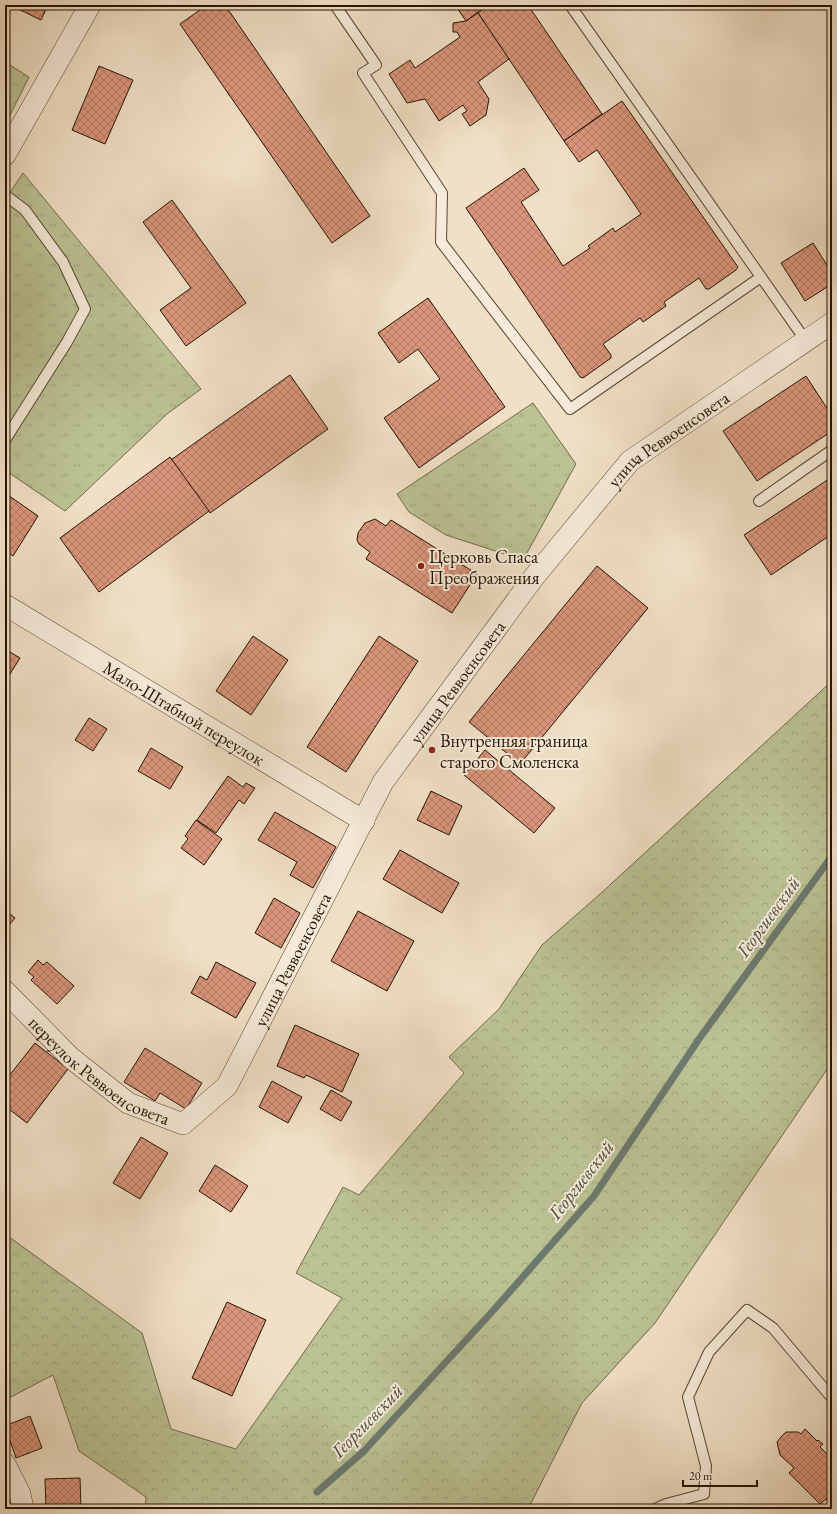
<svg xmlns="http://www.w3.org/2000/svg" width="837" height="1514" font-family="'EB Garamond',serif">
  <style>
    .grass { fill: url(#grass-tufts); stroke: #706a4a }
    .forest { fill: url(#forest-crowns); stroke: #706a4a }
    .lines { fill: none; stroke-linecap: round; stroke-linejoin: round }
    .stream { stroke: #6c796e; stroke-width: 7 }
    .building { fill: url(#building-cross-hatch); stroke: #251301 }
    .lane-casing { stroke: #584632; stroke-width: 12 }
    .street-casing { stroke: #584632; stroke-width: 22 }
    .lane { stroke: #f6ebda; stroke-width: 10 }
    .street { stroke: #f6ebda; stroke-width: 21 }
    .poi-dot { fill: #8f2418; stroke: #f6ebda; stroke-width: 1.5 }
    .labels { text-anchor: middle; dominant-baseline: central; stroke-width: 4; stroke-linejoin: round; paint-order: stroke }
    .street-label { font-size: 18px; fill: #251301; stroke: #f6ebda }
    .poi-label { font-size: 18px; fill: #251301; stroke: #f6ebda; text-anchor: start }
    .water-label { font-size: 19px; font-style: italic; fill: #4e4e40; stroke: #f6ebda }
  </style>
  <defs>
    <pattern id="grass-tufts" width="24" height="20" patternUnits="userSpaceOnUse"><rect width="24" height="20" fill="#bbc294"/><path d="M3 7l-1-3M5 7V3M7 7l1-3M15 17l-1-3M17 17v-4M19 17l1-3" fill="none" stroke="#a1a67e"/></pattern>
    <pattern id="forest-crowns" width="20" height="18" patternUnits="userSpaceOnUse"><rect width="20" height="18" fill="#bbc294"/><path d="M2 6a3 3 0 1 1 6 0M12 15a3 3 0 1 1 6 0" fill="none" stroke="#a1a67e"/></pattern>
    <pattern id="building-cross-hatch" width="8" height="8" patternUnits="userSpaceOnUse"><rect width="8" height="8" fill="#da967c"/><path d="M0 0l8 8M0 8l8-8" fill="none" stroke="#b17963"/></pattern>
  </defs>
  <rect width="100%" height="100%" fill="#f1e0c6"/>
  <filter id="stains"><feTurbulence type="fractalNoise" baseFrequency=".005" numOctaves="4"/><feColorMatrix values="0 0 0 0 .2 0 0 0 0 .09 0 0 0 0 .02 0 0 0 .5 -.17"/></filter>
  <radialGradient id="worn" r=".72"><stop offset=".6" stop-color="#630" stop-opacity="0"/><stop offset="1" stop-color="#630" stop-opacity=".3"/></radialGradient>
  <g class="grass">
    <path d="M23 173 201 389 167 414 65 511 5 470V200Z"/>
    <path d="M533 403 576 464 523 560 446 535 409 512 397 494Z"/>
  </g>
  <g class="forest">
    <path d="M5 62 29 77 5 125Z"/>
    <path d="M832 681V1062L655 1323 582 1403 528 1509H326L323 1503 319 1509H145L146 1497 79 1451 53 1375 5 1400V1234L142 1333 171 1429 236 1449 342 1298 296 1273 343 1187 359 1195 464 1073 449 1057 499 1009 542 945 599 895Z"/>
  </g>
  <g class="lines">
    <path class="stream" d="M317 1492 364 1451 491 1313 594 1196 699 1039 832 856"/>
  </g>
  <g class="building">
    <path d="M10 5H48L41 20Z"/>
    <path d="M207 5H225L370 216 332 243 180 24Z"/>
    <path d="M455 5H488L466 21Z"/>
    <path d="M488 5H528L602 114 564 141 478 13Z"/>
    <path d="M478 13 509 59 478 82 489 99 486 115 470 126 462 114 467 111 463 105 439 121 425 99 407 103 389 74 410 60 415 68 460 37 457 32H453V23L466 21Z"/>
    <path d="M99 66 133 80 105 144 72 130Z"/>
    <path d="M622 101 738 267 736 270 709 289H706L699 278 664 302 666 306 643 322 640 318 603 344 611 355V358L583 378 580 377 466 208 524 168 539 190 521 202 563 266 590 248 588 246 613 228 615 232 641 214 597 150 579 162 564 141Z"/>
    <path d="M172 200 246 303 186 346 160 310 191 288 143 222Z"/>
    <path d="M813 243 832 273V284L805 301 781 263Z"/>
    <path d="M428 298 505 407 419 468 384 418 440 379 418 349 399 363 378 333Z"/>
    <path d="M290 375 328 429 210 513 171 460Z"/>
    <path d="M806 376 832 416V431L757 481 723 431Z"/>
    <path d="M170 457 209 511 99 592 60 538Z"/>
    <path d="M832 477V534L771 575 744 535Z"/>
    <path d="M5 493 38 516 13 556 5 550Z"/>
    <path d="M375 519 386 526 391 520 477 574 452 613 366 559 370 552 359 544 357 540 358 533 365 523Z"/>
    <path d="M597 566 648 608 520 764 469 722Z"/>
    <path d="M253 636 288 660 251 715 216 691Z"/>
    <path d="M379 636 418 661 346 772 307 747Z"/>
    <path d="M5 649 20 658 5 682Z"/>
    <path d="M89 718 107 729 93 751 75 740Z"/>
    <path d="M151 748 183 767 170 789 138 771Z"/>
    <path d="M485 750 555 808 534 833 464 775Z"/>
    <path d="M228 776 243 787 246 783 255 788 244 804 239 800 216 833 197 820Z"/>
    <path d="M431 791 462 806 449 835 417 820Z"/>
    <path d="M275 812 336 847 313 888 290 875 297 862 258 840Z"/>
    <path d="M196 820 222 839 204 865 181 848 188 839 185 836Z"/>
    <path d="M400 850 459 883 442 913 383 879Z"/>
    <path d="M274 898 300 913 281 948 255 933Z"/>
    <path d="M5 910 15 918 5 930Z"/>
    <path d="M358 911 414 941 387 991 331 961Z"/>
    <path d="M38 960 43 965 47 962 74 986 57 1004 31 980 34 977 28 972Z"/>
    <path d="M216 962 256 983 236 1018 191 993 200 976 207 980Z"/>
    <path d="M295 1025 359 1054 342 1092 306 1075 304 1078 277 1066Z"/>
    <path d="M35 1043 68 1069 27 1123 5 1106V1081Z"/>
    <path d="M145 1048 202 1083 186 1109 160 1093 155 1101 124 1082Z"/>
    <path d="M272 1081 302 1097 288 1123 259 1107Z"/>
    <path d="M331 1090 352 1102 341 1121 320 1109Z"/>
    <path d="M141 1137 168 1153 140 1199 113 1183Z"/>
    <path d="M215 1165 248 1186 231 1212 199 1191Z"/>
    <path d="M227 1302 266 1320 232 1396 192 1378Z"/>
    <path d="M30 1416 42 1448 16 1458 5 1426Z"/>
    <path d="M805 1429 817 1441 818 1440 823 1444 820 1447 832 1459V1504L826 1499 820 1504 789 1473 794 1468 780 1455 777 1442 781 1437 786 1432H798L801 1434Z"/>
    <path d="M80 1478 81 1509H46L45 1479Z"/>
  </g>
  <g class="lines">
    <g class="lane-casing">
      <g id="lane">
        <path d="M335 5 376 65 363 73 442 193 441 242 570 409 761 277"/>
        <path d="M570 5 806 341"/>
        <path d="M5 195 25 210 63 262 85 309 67 342 5 440"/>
        <path d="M759 501 832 450"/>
        <path d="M655 1509 666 1504 704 1494 706 1466 688 1397 709 1352 747 1310 773 1328 832 1398"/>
      </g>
    </g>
    <g class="street-casing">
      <g id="street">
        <path d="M5 155 90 5"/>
        <path id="s1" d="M5 605 364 821"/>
        <path id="s2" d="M5 991 71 1058 128 1103 183 1124 227 1086 383 782 534 577 630 461 832 323"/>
        <path d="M5 1464 20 1494 23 1509"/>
      </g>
    </g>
    <use href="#lane" class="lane"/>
    <use href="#street" class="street"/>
  </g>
  <g class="poi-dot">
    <circle cx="421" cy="566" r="4"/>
    <circle cx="432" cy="750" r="4"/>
  </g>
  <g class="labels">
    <g class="street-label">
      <text stroke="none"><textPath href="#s2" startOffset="1074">улица Реввоенсовета</textPath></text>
      <text stroke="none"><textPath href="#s2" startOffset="750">улица Реввоенсовета</textPath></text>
      <text stroke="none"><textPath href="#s1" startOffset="209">Мало-Штабной переулок</textPath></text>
      <text stroke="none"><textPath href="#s2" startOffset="426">улица Реввоенсовета</textPath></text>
      <text stroke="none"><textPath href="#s2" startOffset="125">переулок Реввоенсовета</textPath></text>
    </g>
    <g class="poi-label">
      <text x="429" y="556">Церковь Спаса<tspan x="429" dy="21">Преображения</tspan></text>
      <text x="440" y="740">Внутренняя граница<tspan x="440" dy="21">старого Смоленска</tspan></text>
    </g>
    <g class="water-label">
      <text transform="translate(768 917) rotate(-54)">Георгиевский</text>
      <text transform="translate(581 1180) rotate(-52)">Георгиевский</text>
      <text transform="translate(367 1421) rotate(-46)">Георгиевский</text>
    </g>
  </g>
  <rect width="837" height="1514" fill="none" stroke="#f1e0c6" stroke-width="20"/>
  <rect x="6" y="6" width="825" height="1502" fill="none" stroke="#251301" stroke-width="2"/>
  <rect x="10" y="10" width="817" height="1494" fill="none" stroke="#251301"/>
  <path d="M683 1480v6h74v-6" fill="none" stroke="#251301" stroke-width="2"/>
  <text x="689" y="1480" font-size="12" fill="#251301" stroke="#f6ebda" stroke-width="3" paint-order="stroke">20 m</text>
  <rect width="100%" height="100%" filter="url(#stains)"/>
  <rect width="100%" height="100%" fill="url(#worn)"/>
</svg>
